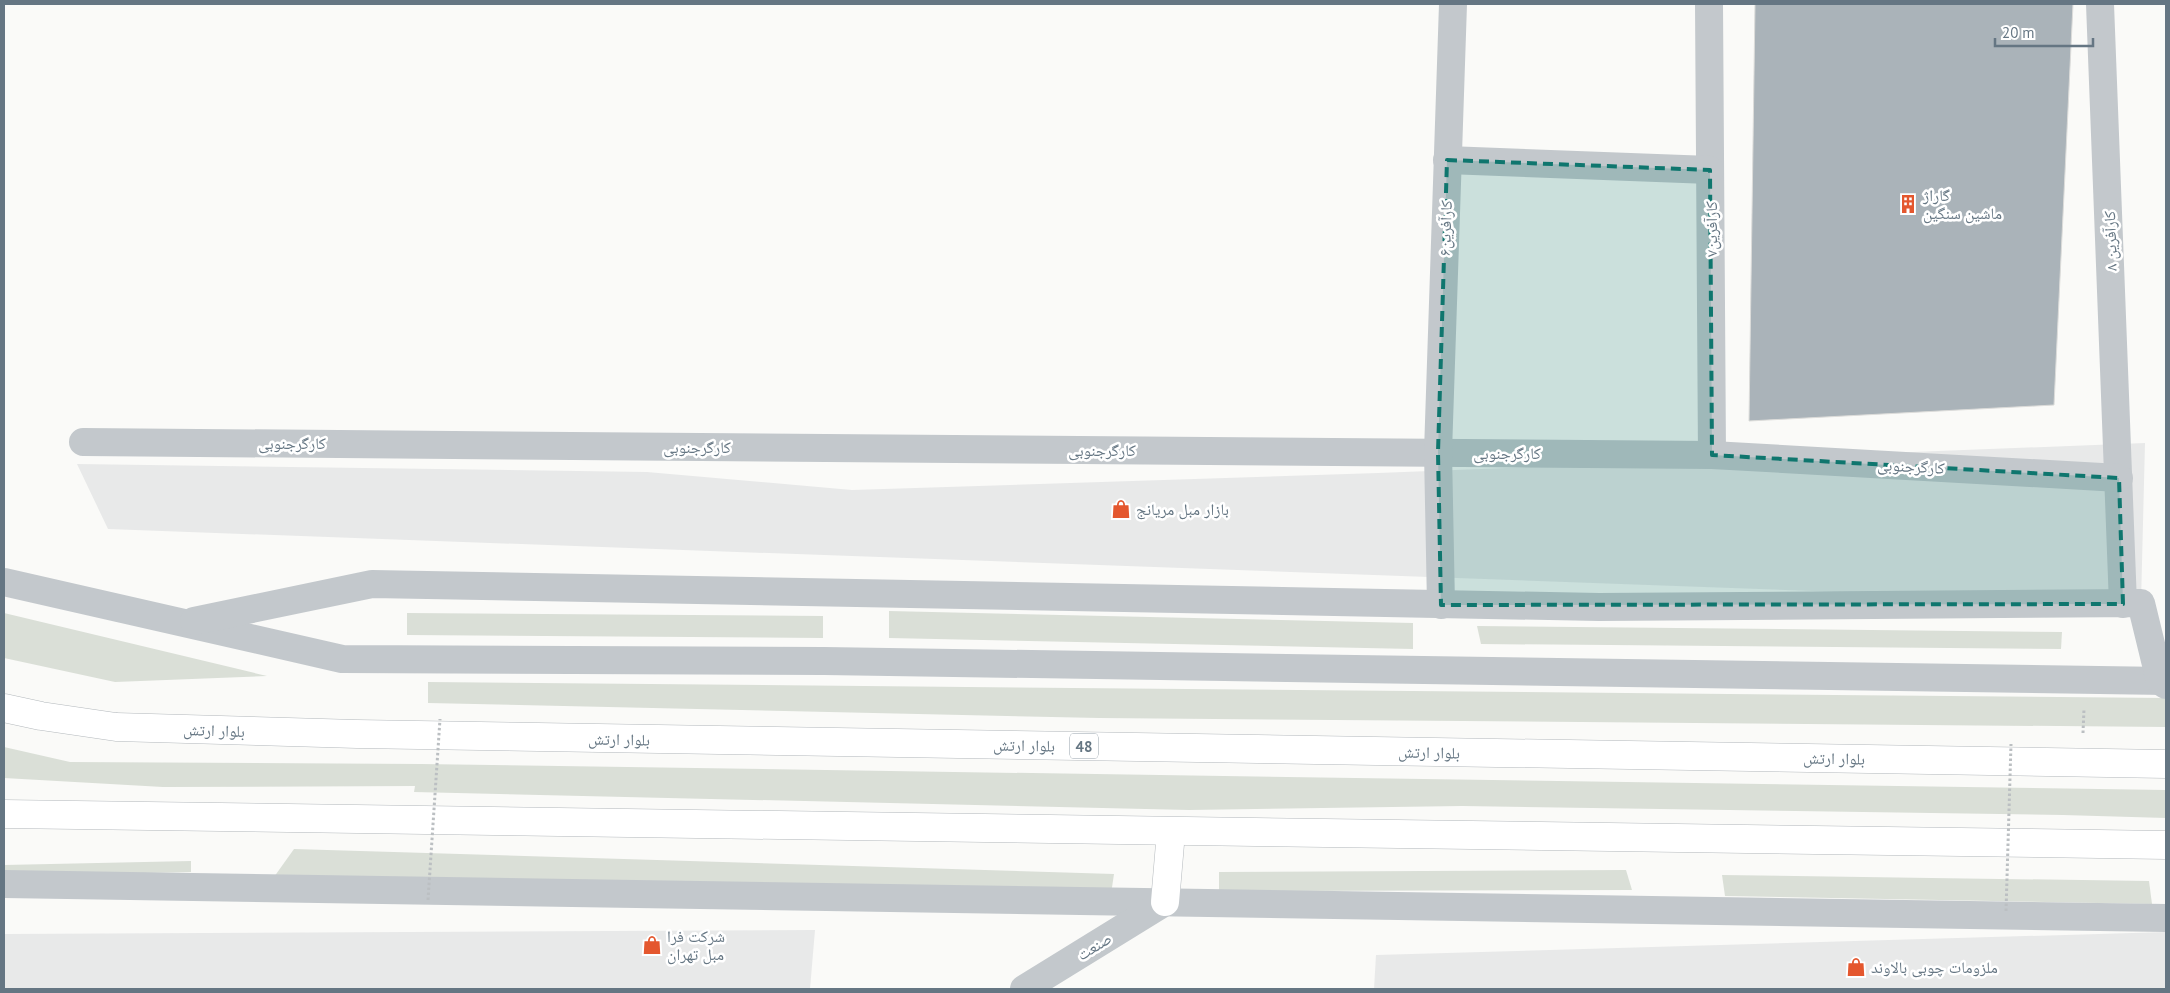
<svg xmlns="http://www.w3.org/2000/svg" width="2170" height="993" font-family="'PT Sans','Noto Naskh Arabic',sans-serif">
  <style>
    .built { fill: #e8e9e9 }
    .green { fill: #dadfd7 }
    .building { fill: #aab3b9; stroke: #dcdcda }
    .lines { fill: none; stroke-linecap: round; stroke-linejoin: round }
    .highway-casing { stroke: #b4b9bd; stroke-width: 29 }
    .path { stroke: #bbbfc2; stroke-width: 3; stroke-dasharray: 2.5 2.5; stroke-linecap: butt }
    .minor { stroke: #c3c8cc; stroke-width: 28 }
    .highway { stroke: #fff; stroke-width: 28 }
    .path-bridge { stroke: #bbbfc2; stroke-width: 3; stroke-dasharray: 2.5 2.5; stroke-linecap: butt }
    .marked { fill: #0f766e; fill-opacity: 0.2; stroke: #0f766e; stroke-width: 4; stroke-dasharray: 10 6; stroke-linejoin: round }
    .labels { text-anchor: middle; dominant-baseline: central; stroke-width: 5; stroke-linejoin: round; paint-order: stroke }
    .shield { fill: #fff; stroke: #939fa8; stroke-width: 1 }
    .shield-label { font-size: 15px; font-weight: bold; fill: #657683 }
    .poi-label { font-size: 16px; fill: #657683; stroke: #fff; text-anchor: start }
    .street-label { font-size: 16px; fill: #657683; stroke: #fff }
  </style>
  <rect width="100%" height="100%" fill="#fafaf8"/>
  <g class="built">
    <path d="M2145 443 2141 603 108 529 77 464 647 472 852 490 1378 473Z"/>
    <path d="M815 930 810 989H4V934Z"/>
    <path d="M2166 932V989H1374L1376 955Z"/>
  </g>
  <g class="green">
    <path d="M889 611 1413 623V649L889 638Z"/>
    <path d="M4 613 267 676 115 682 4 658Z"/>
    <path d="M407 613 823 616V638L407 635Z"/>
    <path d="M1477 626 2062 632 2061 649 1481 644Z"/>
    <path d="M428 682 2166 698V727L1099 718 428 703Z"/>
    <path d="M4 747 70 762 421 764 2166 790V818L2063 815 1462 806 1189 810 414 792 415 786 163 787 4 778Z"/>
    <path d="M294 849 1114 874 1111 894 274 877Z"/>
    <path d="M191 861V872L4 876V865Z"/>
    <path d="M1626 870 1632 890 1219 891V872Z"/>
    <path d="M1722 875 2149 881 2152 904 1725 896Z"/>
  </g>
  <path class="building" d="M1755 4H2073L2054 405 1749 421Z"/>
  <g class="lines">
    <g class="highway-casing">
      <g id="highway">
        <path d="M4 708 41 716 116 727 357 734 2166 764"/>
        <path d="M4 814 2166 845"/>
        <path d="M1165 902 1171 832"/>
      </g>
    </g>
    <path class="path" d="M2083 733 2084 709"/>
    <g class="minor">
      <path d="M1709 4 1712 455"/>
      <path d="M2100 4 2123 604"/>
      <path d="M1447 160 1710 170"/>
      <path d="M83 442 1712 455 2119 478"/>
      <path d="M4 582 342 659 824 661 2166 681"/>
      <path d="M1441 605 1438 452 1453 4"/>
      <path d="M194 621 372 584 1599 607 2141 603 2160 681 2166 685"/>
      <path d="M4 884 2166 918"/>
      <path d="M1024 989 1165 902"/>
    </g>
    <use href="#highway" class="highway"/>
    <g class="path-bridge">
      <path d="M428 900 440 719"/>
      <path d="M2006 911 2011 744"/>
    </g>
  </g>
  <path class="marked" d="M1447 160 1710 170 1712 455 2119 478 2123 604 1441 605 1438 452Z"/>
  <defs>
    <g id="building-bare" transform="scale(1.5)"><path d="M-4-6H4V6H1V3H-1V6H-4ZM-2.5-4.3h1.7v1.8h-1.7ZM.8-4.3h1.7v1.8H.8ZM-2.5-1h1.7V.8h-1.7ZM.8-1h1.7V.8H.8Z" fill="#e4572e" stroke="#fff" stroke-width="2.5" paint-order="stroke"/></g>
    <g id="shop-bare" transform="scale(1.5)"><path d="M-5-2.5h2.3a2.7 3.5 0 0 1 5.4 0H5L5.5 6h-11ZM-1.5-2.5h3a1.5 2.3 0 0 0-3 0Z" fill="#e4572e" stroke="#fff" stroke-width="2.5" paint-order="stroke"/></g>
  </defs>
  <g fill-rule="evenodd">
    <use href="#building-bare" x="1908" y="204"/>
    <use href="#shop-bare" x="1121" y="509"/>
    <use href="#shop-bare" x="652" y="945"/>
    <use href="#shop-bare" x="1856" y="967"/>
  </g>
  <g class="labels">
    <rect class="shield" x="1070" y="733.5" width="28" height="25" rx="4"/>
    <g class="shield-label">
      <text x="1084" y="746">48</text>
    </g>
    <g class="poi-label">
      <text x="1923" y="195">گاراژ<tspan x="1923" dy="18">ماشین سنگین</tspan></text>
      <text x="1136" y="509">بازار مبل مریانج</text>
      <text x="667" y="936">شرکت فرا<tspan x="667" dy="18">مبل تهران</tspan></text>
      <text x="1871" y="967">ملزومات چوبی بالاوند</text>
    </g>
    <g class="street-label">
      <text transform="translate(1445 228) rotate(-88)">کارآفرین۶</text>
      <text transform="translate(1711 229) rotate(-90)">کارآفرین۷</text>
      <text transform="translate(2110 241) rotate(-92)">کارآفرین ۸</text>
      <text x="292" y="443">کارگرجنوبی</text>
      <text x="697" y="447">کارگرجنوبی</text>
      <text x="1102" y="450">کارگرجنوبی</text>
      <text x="1507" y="453">کارگرجنوبی</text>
      <text transform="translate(1911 466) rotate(3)">کارگرجنوبی</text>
      <text transform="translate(214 730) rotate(2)">بلوار ارتش</text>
      <text transform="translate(619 739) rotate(1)">بلوار ارتش</text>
      <text transform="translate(1024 745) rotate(1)">بلوار ارتش</text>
      <text transform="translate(1429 752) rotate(1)">بلوار ارتش</text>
      <text transform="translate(1834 758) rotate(1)">بلوار ارتش</text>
      <text transform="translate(1094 946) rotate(-32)">صنعت</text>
    </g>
  </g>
  <rect width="2170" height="993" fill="none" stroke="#657683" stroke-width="10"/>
  <path d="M1995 38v8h98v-8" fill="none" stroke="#657683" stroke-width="2.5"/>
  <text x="2002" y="38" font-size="15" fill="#657683" stroke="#ffffff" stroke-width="4" paint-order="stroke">20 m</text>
</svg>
